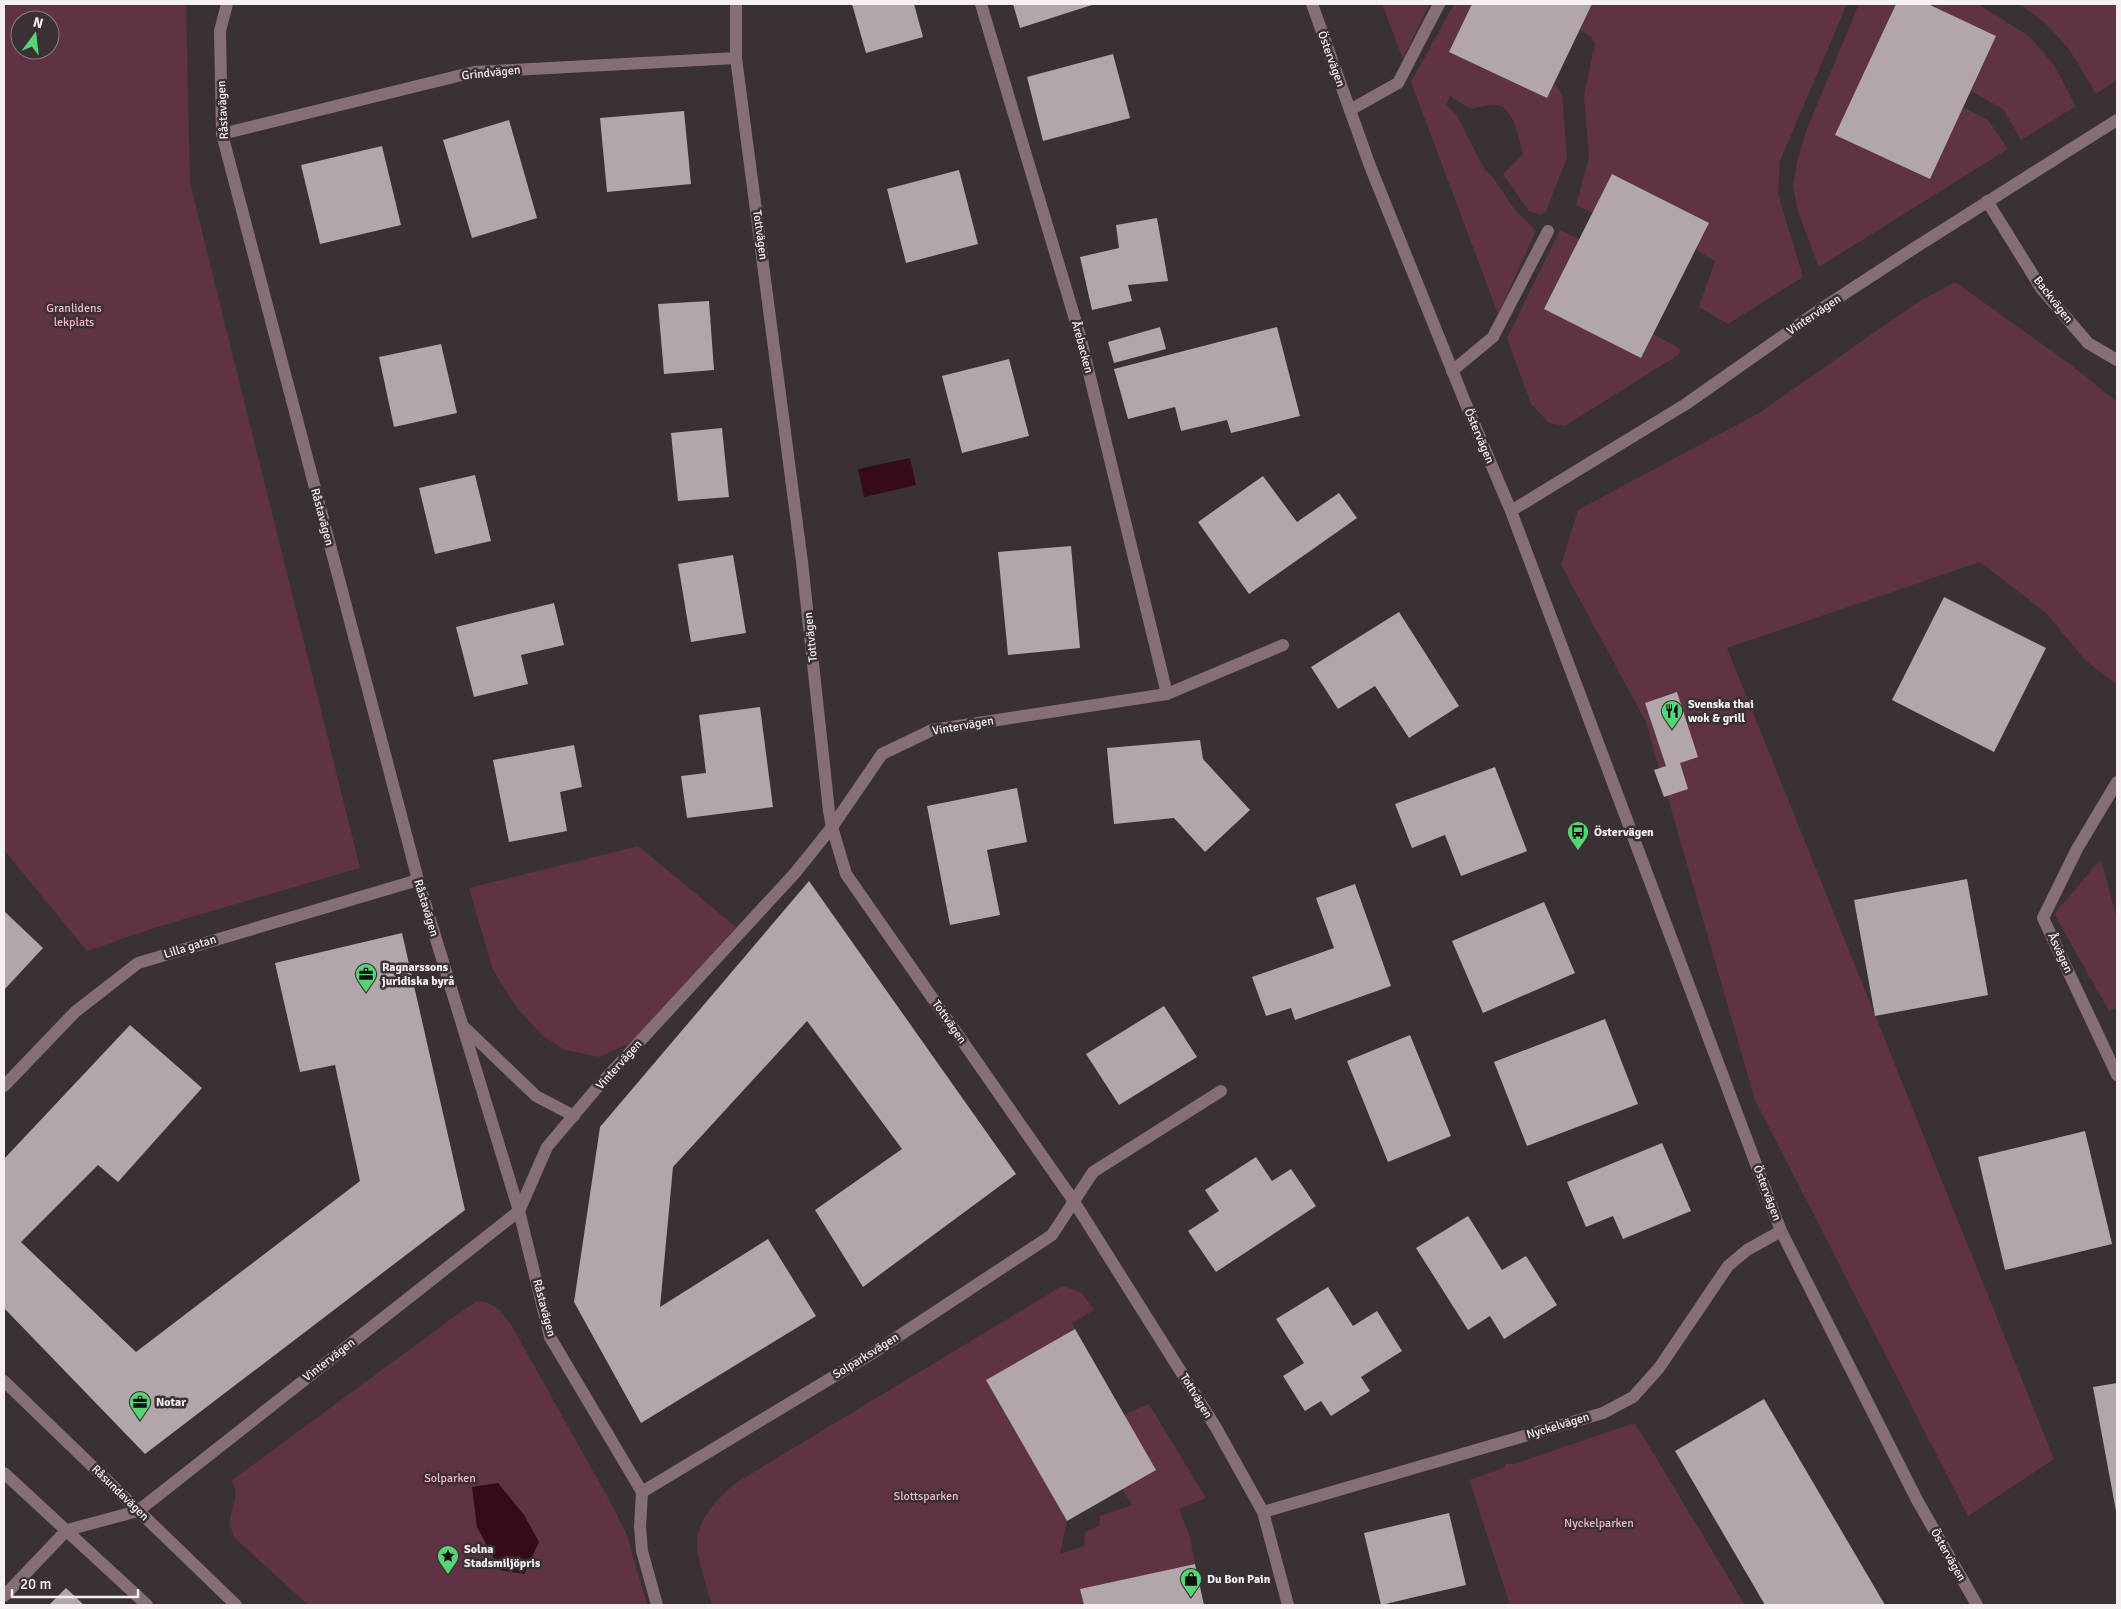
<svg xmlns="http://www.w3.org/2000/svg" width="2121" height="1609" font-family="Signika,sans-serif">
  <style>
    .green { fill: #5f3343; fill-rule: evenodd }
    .water { fill: #340a1c }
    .building { fill: #b1a6a9 }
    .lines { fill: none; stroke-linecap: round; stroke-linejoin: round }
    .service { stroke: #866e75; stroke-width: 12 }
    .minor { stroke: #866e75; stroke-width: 12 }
    .tertiary { stroke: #866e75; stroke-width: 12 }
    .labels { text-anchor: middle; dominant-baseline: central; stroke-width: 5; stroke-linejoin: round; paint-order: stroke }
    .street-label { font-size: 12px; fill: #f6f0f2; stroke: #393133 }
    .park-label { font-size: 12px; fill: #f7b5ca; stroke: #393133 }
    .poi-label { font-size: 12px; font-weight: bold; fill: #f6f0f2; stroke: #393133; text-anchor: start }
  </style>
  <rect width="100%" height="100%" fill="#393133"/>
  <g class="green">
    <path d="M4 4H186L190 183 360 868 157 927 87 951 4 850ZM20 20H50V50H20Z"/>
    <path d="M1382 4H1429L1403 59Z"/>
    <path d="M1454 4H1472L1450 52 1547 98 1554 83 1562 94 1567 158 1546 211 1541 215 1529 211 1503 174 1523 154C1519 139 1514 103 1493 105 1485 105 1477 108 1470 109L1450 96 1446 105 1457 116 1485 170 1492 176 1515 210 1536 231 1498 314 1411 82Z"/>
    <path d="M1592 4H1847L1780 161 1778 194 1803 277 1728 324 1699 307 1715 261 1696 250 1709 223 1613 174 1593 213 1576 205 1589 158 1584 95 1595 44 1591 37 1580 30Z"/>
    <path d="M1859 4H1896L1836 135 1930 179 1963 107 1988 120 2008 149 1819 267 1798 212 1793 186 1797 163 1806 131Z"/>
    <path d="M1928 4H1978L2029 36 2054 65 2076 106 2021 140 2003 109 1971 91 1996 36Z"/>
    <path d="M2020 4 2117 5V80L2096 94 2069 49 2045 23Z"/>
    <path d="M1560 230 1580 240 1545 309 1641 358 1653 334 1681 349 1678 355 1565 426 1549 423 1531 404 1507 338Z"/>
    <path d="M1955 282 2070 364 2117 402V685L2085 660 2045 612 1980 562 1727 648 2054 1459 1968 1516 1755 1100 1646 722 1561 565 1578 510 1759 413 1918 302Z"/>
    <path d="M638 846 736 927 638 1039 600 1057 565 1050 543 1036 517 1008 493 970 469 888Z"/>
    <path d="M2101 859 2117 920V1008L2109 1011 2054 914Z"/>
    <path d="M1062 1286 1081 1292 1094 1310 1072 1323 1075 1329 986 1380 1067 1521 1060 1554 1084 1546 1085 1532 1099 1526 1100 1516 1132 1505 1122 1489 1124 1415 1149 1404 1206 1498 1179 1509 1190 1537 1195 1564 1081 1589 1084 1605H712C708 1590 697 1559 697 1545 696 1520 717 1500 734 1484Z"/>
    <path d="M477 1301C495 1302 502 1312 512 1326L613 1507 627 1535 647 1605H308L234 1537C233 1533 231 1529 230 1525 229 1511 242 1493 231 1481L451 1319Z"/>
    <path d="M1635 1423 1745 1605H1510L1469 1480 1504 1468 1506 1464H1514Z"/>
  </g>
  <g class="water">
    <path d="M910 458 916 485 864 497 858 469Z"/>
    <path d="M498 1483 524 1515 539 1542 524 1574 500 1570 477 1527 472 1487Z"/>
  </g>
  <g class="building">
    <path d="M852 4H914L923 37 866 53Z"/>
    <path d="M1013 4H1095L1020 28Z"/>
    <path d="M1472 4H1592L1547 98 1449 52Z"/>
    <path d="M1896 4H1928L1996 36 1930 179 1835 135Z"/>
    <path d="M1113 54 1130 118 1043 141 1027 77Z"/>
    <path d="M684 111 691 184 607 192 600 118Z"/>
    <path d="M509 120 537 218 472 238 443 140Z"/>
    <path d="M382 146 401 225 320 244 301 165Z"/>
    <path d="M959 170 978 244 906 263 887 189Z"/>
    <path d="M1612 174 1709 223 1641 358 1544 309Z"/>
    <path d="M1157 218 1168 281 1128 285 1132 301 1092 310 1080 257 1119 248 1116 225Z"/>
    <path d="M709 301 714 370 664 374 658 304Z"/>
    <path d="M1160 327 1166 349 1114 363 1108 342Z"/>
    <path d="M1277 327 1300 416 1231 433 1227 420 1181 431 1175 407 1128 419 1114 369Z"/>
    <path d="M441 344 457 413 394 427 379 357Z"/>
    <path d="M1009 359 1029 436 962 453 942 376Z"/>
    <path d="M722 428 729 497 678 501 671 433Z"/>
    <path d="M475 475 491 541 435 554 419 488Z"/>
    <path d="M1263 476 1297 522 1339 493 1357 518 1249 594 1198 522Z"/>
    <path d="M1071 546 1080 648 1008 655 998 552Z"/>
    <path d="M733 555 746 633 691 642 678 564Z"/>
    <path d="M1944 597 2046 648 1994 752 1892 700Z"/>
    <path d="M554 603 564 645 521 655 528 684 474 697 456 627Z"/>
    <path d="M1399 612 1459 706 1409 738 1375 686 1338 709 1311 667Z"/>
    <path d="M1677 692 1698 757 1680 763 1688 789 1664 797 1654 770 1666 766 1645 703Z"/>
    <path d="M760 707 773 807 687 818 681 776 706 773 699 715Z"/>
    <path d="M1200 740 1203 759 1250 810 1205 852 1174 818 1114 824 1107 748Z"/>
    <path d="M574 745 582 787 560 792 567 831 509 842 493 760Z"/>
    <path d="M1495 767 1527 851 1461 876 1445 835 1412 848 1395 804Z"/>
    <path d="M1017 788 1027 842 987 850 1000 915 950 925 927 806Z"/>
    <path d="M1967 879 1988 995 1875 1016 1854 900Z"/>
    <path d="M809 881 1016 1174 863 1287 815 1210 902 1149 807 1021 673 1167 660 1307 768 1239 816 1316 641 1423 574 1302 600 1127Z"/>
    <path d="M1355 884 1391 986 1295 1020 1291 1008 1266 1016 1252 977 1334 948 1316 898Z"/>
    <path d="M1544 902 1575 973 1483 1013 1452 941Z"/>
    <path d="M4 911 43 948 4 990Z"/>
    <path d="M402 933 465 1210 145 1454 4 1308V1159L130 1025 202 1088 118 1182 98 1165 21 1242 136 1352 360 1181 335 1065 300 1072 275 963Z"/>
    <path d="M1164 1006 1197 1057 1119 1105 1086 1054Z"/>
    <path d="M1605 1019 1638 1104 1527 1146 1494 1062Z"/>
    <path d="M1410 1035 1451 1136 1388 1162 1347 1061Z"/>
    <path d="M2085 1131 2112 1244 2005 1270 1978 1157Z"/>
    <path d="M1662 1143 1691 1211 1623 1239 1613 1216 1586 1227 1567 1182Z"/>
    <path d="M1256 1157 1272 1181 1291 1169 1316 1206 1216 1272 1188 1231 1219 1211 1205 1190Z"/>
    <path d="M1468 1216 1502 1270 1526 1256 1557 1305 1504 1339 1490 1316 1468 1330 1416 1248Z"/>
    <path d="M1328 1287 1353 1326 1377 1311 1402 1351 1361 1377 1370 1391 1331 1416 1321 1401 1305 1411 1283 1376 1304 1363 1276 1319Z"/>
    <path d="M1075 1329 1156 1470 1067 1521 986 1380Z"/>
    <path d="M2117 1383V1511H2116L2093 1387Z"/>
    <path d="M1764 1399 1858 1559 1885 1605H1765L1675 1451Z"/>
    <path d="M1449 1513 1466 1585 1381 1605 1364 1533Z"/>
    <path d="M1195 1564 1204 1605H1084L1080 1589Z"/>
    <path d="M66 1588 84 1605H49Z"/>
  </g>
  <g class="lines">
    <g class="service">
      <path d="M1350 110 1398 83 1439 4"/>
      <path d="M1452 371 1493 337 1548 231"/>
    </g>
    <g class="minor">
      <path d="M227 4 220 31 222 134 418 880 519 1211 550 1337 642 1492 640 1527 642 1551 657 1605"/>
      <path d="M736 4V58L802 562 829 811 832 827 846 874 1073 1200 1215 1426 1263 1512 1288 1605"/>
      <path d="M981 4 1080 336 1167 694"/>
      <path d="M1312 4 1370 166 1465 402 1511 511 1781 1231 1917 1500 1977 1605"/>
      <path d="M222 134 474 72 736 58"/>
      <path d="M1987 201 2041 288 2088 343 2117 360"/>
      <path d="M1511 511 1686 404 1821 309 1916 247 2117 120"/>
      <path d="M2117 782 2077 849 2043 918 2117 1075"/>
      <path d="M464 1027 536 1096 574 1116"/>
      <path d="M4 1086 75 1012 138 963 418 880"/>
      <path d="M642 1492 876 1351 1052 1235 1093 1172 1221 1091"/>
      <path d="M1263 1512 1603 1413 1633 1397 1659 1368 1728 1266 1747 1250 1781 1231"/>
      <path d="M4 1596 67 1530 138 1511 519 1211 547 1147 596 1089 795 873 832 827 882 754 932 730 1167 694 1283 645"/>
    </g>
    <g class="tertiary">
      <path d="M4 1381 236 1605"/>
      <path d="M4 1473 147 1605"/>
    </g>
  </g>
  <defs>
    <g id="restaurant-pin" transform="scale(1.125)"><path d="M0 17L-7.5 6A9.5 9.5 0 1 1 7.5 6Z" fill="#53d673" stroke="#393133"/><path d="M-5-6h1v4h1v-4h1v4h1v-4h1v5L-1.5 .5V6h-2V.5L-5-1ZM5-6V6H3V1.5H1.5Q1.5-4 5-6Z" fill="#111"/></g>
    <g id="bus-pin" transform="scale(1.125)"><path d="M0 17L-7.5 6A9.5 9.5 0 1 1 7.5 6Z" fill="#53d673" stroke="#393133"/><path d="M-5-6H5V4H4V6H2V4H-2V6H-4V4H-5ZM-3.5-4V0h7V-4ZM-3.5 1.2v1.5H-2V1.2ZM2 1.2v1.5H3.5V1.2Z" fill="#111"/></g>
    <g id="office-pin" transform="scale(1.125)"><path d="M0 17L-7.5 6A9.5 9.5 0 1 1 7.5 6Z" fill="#53d673" stroke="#393133"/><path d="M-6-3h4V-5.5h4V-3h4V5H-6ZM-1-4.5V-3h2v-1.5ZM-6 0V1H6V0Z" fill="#111"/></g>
    <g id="sight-pin" transform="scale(1.125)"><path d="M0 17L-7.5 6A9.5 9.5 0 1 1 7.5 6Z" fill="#53d673" stroke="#393133"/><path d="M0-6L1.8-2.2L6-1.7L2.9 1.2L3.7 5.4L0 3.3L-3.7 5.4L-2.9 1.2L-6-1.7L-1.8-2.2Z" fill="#111"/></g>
    <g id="shop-pin" transform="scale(1.125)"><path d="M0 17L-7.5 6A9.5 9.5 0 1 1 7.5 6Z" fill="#53d673" stroke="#393133"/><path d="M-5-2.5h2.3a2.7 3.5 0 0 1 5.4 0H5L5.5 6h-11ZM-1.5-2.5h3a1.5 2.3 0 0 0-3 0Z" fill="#111"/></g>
  </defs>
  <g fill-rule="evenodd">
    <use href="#restaurant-pin" x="1672" y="711"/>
    <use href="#bus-pin" x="1578" y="832"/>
    <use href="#office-pin" x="366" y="974"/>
    <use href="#office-pin" x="140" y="1402"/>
    <use href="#sight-pin" x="448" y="1556"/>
    <use href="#shop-pin" x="1191" y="1579"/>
  </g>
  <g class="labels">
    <g class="street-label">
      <text transform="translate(1331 59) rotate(70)">Östervägen</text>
      <text transform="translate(491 73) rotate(-6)">Grindvägen</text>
      <text transform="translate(223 110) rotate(-93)">Råstavägen</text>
      <text transform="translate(760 235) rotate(82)">Tottvägen</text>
      <text transform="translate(2053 300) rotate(52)">Backvägen</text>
      <text transform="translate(1814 315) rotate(-34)">Vintervägen</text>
      <text transform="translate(1082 347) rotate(75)">Årebacken</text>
      <text transform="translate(1479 436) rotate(67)">Östervägen</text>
      <text transform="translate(322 517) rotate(75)">Råstavägen</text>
      <text transform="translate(811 637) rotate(-96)">Tottvägen</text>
      <text transform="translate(963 726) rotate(-10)">Vintervägen</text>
      <text transform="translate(426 908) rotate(73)">Råstavägen</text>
      <text transform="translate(190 947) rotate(-17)">Lilla gatan</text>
      <text transform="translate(2060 953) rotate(65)">Åsvägen</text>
      <text transform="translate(949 1022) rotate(55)">Tottvägen</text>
      <text transform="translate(619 1065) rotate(-48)">Vintervägen</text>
      <text transform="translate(1767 1193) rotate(69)">Östervägen</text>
      <text transform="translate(544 1308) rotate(75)">Råstavägen</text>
      <text transform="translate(866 1356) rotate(-32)">Solparksvägen</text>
      <text transform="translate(329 1360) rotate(-38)">Vintervägen</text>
      <text transform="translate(1196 1396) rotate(58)">Tottvägen</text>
      <text transform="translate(1558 1426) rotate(-17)">Nyckelvägen</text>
      <text transform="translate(120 1493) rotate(44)">Råsundavägen</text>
      <text transform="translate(1948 1555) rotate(60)">Östervägen</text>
    </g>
    <g class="park-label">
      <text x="74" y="308">Granlidens<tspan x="74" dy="14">lekplats</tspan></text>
      <text x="450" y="1478">Solparken</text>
      <text x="926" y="1496">Slottsparken</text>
      <text x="1599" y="1523">Nyckelparken</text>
    </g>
    <g class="poi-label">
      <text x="1688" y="704">Svenska thai<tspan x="1688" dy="14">wok &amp; grill</tspan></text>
      <text x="1594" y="832">Östervägen</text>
      <text x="382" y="967">Ragnarssons<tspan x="382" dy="14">juridiska byrå</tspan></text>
      <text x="156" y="1402">Notar</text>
      <text x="464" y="1549">Solna<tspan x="464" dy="14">Stadsmiljöpris</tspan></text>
      <text x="1207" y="1579">Du Bon Pain</text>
    </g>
  </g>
  <rect width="2121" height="1609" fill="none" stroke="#f6f0f2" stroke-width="10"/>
  <g transform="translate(35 35) rotate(15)"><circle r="24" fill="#393133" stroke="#857d7f"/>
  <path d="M0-4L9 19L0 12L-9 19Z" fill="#53d673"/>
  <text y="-8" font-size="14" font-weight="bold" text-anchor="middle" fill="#f6f0f2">N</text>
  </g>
  <path d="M12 1589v8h126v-8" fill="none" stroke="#f6f0f2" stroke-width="2.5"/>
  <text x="20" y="1589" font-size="15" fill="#f6f0f2" stroke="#393133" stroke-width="4" paint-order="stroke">20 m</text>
</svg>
